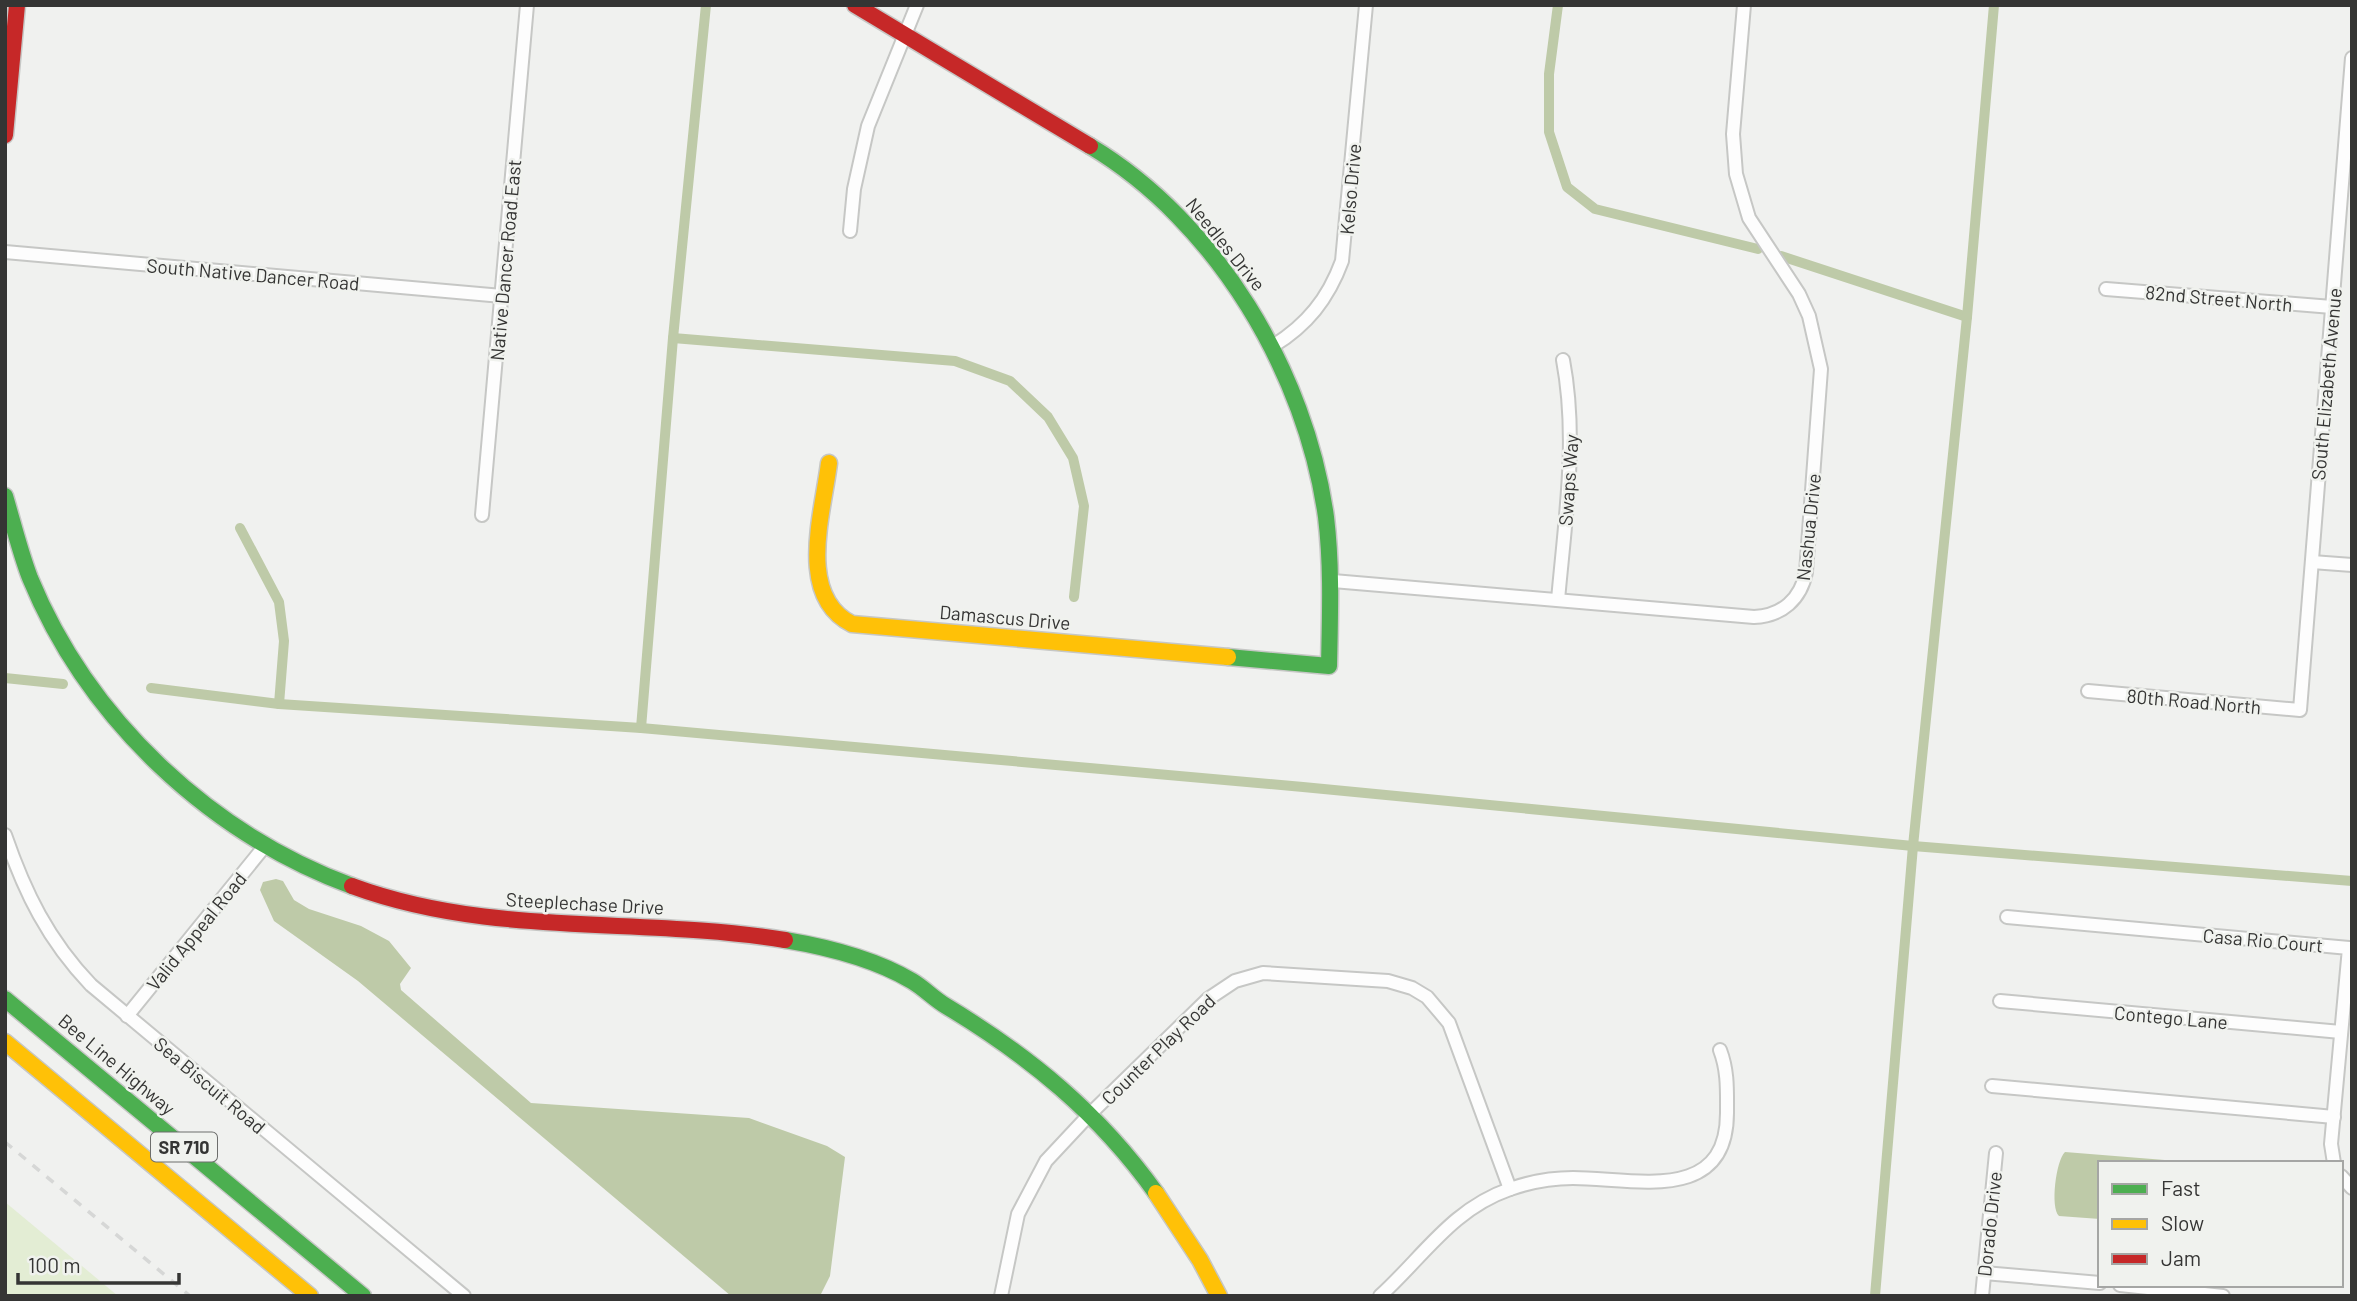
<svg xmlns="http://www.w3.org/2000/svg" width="2357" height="1301" font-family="Barlow,sans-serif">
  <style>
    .green { fill: #e3edd4 }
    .water { fill: #becaa8 }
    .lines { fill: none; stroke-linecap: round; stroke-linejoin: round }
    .canal { stroke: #becaa8; stroke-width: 10 }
    .street-casing { stroke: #c6c7c5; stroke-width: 16 }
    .fast-casing { stroke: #c6c7c5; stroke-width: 19 }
    .slow-casing { stroke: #c6c7c5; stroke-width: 19 }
    .jam-casing { stroke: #c6c7c5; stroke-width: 19 }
    .street { stroke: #fdfdfd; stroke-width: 12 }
    .fast { stroke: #4caf50; stroke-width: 16 }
    .slow { stroke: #ffc107; stroke-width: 16 }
    .jam { stroke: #c62828; stroke-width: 16 }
    .rail { stroke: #d6d7d6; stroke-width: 3.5; stroke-dasharray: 9 9; stroke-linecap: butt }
    .labels { text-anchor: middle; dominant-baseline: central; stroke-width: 5; stroke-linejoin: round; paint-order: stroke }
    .shield { fill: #f0f2ee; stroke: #6d6e6c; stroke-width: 2 }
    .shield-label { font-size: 18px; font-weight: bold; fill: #353534 }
    .street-label { font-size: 19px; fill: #353534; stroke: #f0f2ee }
  </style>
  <rect width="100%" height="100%" fill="#f0f1ef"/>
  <path class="green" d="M5 1202 118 1296H5Z"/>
  <g class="water">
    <path d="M276 879 283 881 294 900 309 909 361 926 389 941 411 968 400 984 401 990 531 1103 749 1118 827 1146 845 1157 830 1276 820 1296H731L358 981 274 921 260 890 263 882Z"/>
    <path d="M2065 1152 2202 1163H2100V1219L2059 1216C2050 1208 2056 1160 2065 1152Z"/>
  </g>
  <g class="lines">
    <g class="canal">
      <path d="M1558 5 1549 74V132L1567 187 1595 209 1758 249"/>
      <path d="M1781 256 1967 317"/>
      <path d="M673 338 955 361 1010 381 1048 417 1073 458 1084 506 1074 597"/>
      <path d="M240 528 279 602 284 641 279 704"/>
      <path d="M5 678 63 684"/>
      <path d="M151 688 279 704 641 728 1303 787 1913 846 2352 881"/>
      <path d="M641 728 673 338 706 5"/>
      <path d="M1875 1296 1913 846 1967 317 1994 5"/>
    </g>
    <g class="street-casing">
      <g id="street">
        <path d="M850 231 854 189 868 126 917 5"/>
        <path d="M5 252 502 296"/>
        <path d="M2106 289 2332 307"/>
        <path d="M1273 346C1307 325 1328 299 1342 261L1366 5"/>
        <path d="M482 515 527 5"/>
        <path d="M2312 562 2352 565"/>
        <path d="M1333 581 1754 617C1782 616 1801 599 1806 572L1821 369 1809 316 1799 294 1749 218 1736 174 1733 134 1744 5"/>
        <path d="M1558 600C1565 520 1578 439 1563 360"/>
        <path d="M2088 691 2300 710 2352 58"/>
        <path d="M5 835C25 893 48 940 91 985L464 1296"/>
        <path d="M2007 917 2349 948 2331 1144 2334 1163"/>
        <path d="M2000 1001 2341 1032"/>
        <path d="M127 1016 264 847"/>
        <path d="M1992 1086 2334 1117"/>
        <path d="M2341 1176 2352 1188"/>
        <path d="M1984 1273 2100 1283"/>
        <path d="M2120 1285 2223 1296"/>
        <path d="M1001 1296 1018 1214 1046 1161 1089 1115 1208 999 1235 981 1263 973 1388 981 1412 988 1427 997 1449 1023 1510 1189"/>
        <path d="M1380 1296C1423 1257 1452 1209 1510 1189 1530 1182 1552 1178 1573 1178 1633 1178 1727 1205 1727 1113 1727 1090 1728 1071 1720 1050"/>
        <path d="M1982 1296 1996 1153"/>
      </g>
    </g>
    <g class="fast-casing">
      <g id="fast">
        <path d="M1090 146C1217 222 1306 373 1326 517 1332 567 1330 616 1329 666L1228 657"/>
        <path d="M5 496C13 523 20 552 30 578 88 719 209 833 352 886"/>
        <path d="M785 940C827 947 875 959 912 981 924 988 934 999 946 1006 1029 1056 1099 1113 1156 1193"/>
        <path d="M5 999 363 1296"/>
      </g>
    </g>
    <g class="slow-casing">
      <g id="slow">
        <path d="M829 463C823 513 796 596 852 624L1228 657"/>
        <path d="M5 1042 310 1296"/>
        <path d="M1156 1193 1200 1260 1219 1296"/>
      </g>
    </g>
    <g class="jam-casing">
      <g id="jam">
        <path d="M855 5 1090 146"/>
        <path d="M5 135 17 5"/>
        <path d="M352 886C493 938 639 916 785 940"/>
      </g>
    </g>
    <use href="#street" class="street"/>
    <use href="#fast" class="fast"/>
    <use href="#slow" class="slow"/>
    <use href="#jam" class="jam"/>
    <path class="rail" d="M5 1142 190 1296"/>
  </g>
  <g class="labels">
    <rect class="shield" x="151" y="1132.5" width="66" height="29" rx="5"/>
    <g class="shield-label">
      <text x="184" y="1147">SR 710</text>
    </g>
    <g class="street-label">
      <text transform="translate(1350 189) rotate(-85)">Kelso Drive</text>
      <text transform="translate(1226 244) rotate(51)">Needles Drive</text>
      <text transform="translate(505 260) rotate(-85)">Native Dancer Road East</text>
      <text transform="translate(253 274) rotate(5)">South Native Dancer Road</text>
      <text transform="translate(2219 298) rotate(5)">82nd Street North</text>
      <text transform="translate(2326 384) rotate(-85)">South Elizabeth Avenue</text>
      <text transform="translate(1568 480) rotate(-86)">Swaps Way</text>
      <text transform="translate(1808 527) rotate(-84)">Nashua Drive</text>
      <text transform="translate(1005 617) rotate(5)">Damascus Drive</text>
      <text transform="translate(2194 701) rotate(5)">80th Road North</text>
      <text transform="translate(585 903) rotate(3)">Steeplechase Drive</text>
      <text transform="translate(196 931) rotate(-51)">Valid Appeal Road</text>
      <text transform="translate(2263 940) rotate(5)">Casa Rio Court</text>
      <text transform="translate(2171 1017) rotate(5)">Contego Lane</text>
      <text transform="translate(1158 1049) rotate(-44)">Counter Play Road</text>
      <text transform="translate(117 1064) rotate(40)">Bee Line Highway</text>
      <text transform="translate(210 1085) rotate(40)">Sea Biscuit Road</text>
      <text transform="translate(1989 1224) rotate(-84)">Dorado Drive</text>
    </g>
  </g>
  <rect width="2357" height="1301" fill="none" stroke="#353534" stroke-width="14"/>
  <rect x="2098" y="1161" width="245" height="126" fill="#f0f2ee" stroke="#a5a6a4" stroke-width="2"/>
  <rect x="2112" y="1184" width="35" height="10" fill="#4caf50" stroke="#a5a6a4" stroke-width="2"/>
  <text x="2161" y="1196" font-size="21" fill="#353534">Fast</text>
  <rect x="2112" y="1219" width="35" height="10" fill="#ffc107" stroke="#a5a6a4" stroke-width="2"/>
  <text x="2161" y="1231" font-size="21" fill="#353534">Slow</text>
  <rect x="2112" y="1254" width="35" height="10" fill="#c62828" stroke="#a5a6a4" stroke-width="2"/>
  <text x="2161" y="1266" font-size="21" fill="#353534">Jam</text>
  <path d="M18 1273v10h161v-10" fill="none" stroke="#353534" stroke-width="3.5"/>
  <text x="28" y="1273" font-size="21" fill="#353534" stroke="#f0f2ee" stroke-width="5" paint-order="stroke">100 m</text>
</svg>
